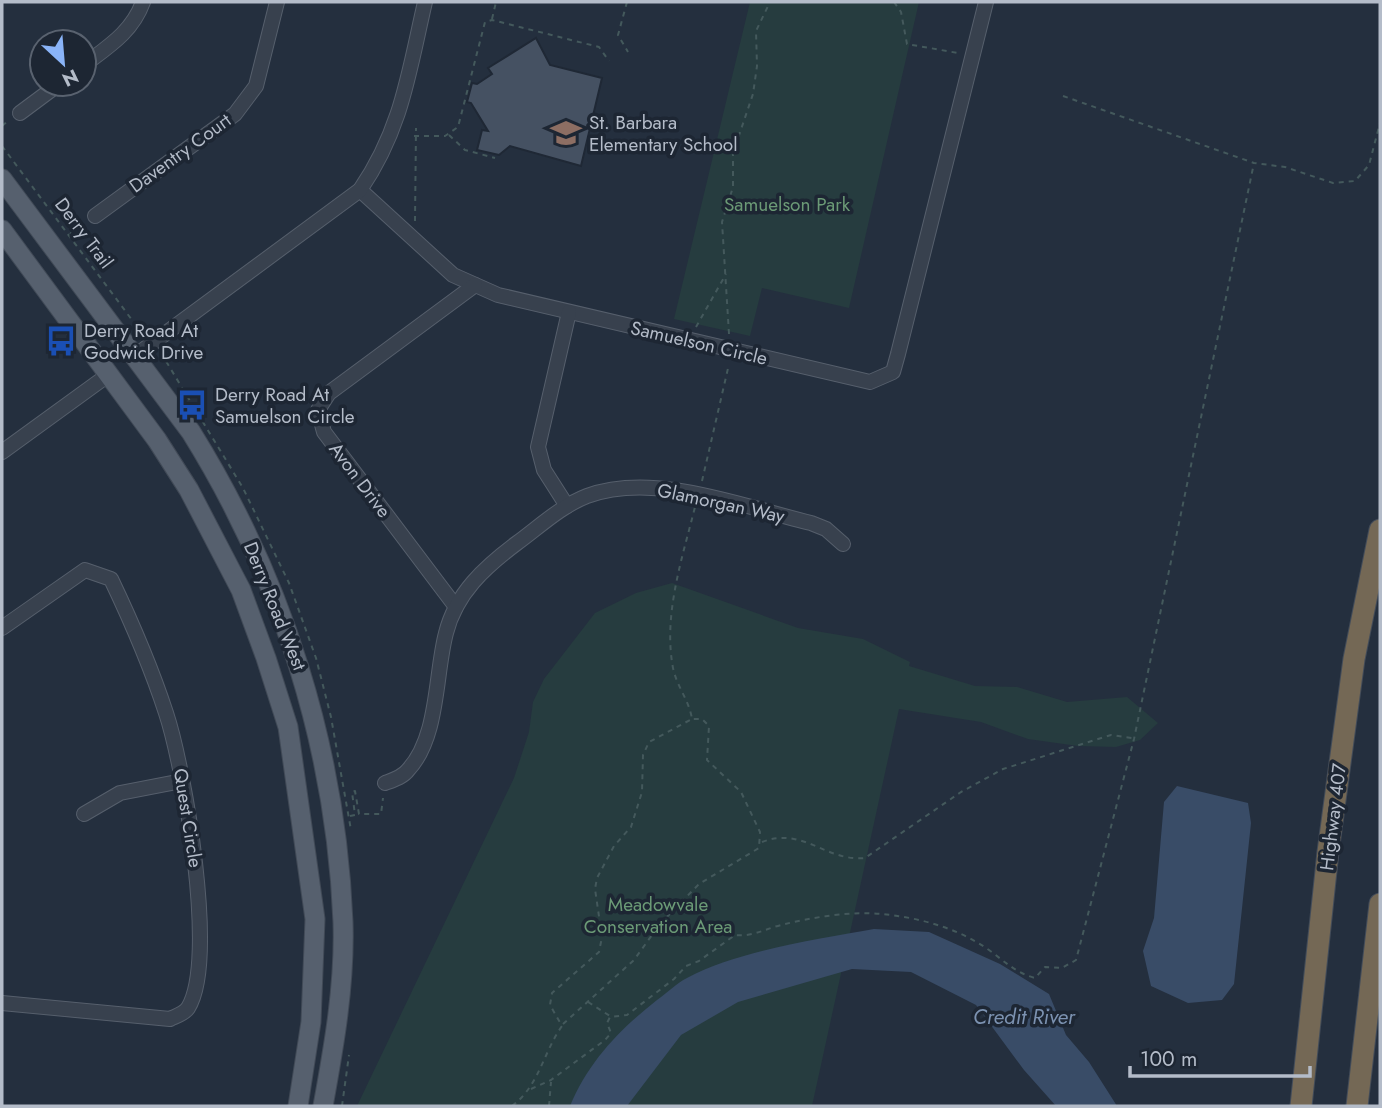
<svg xmlns="http://www.w3.org/2000/svg" width="1382" height="1108" font-family="Jost,sans-serif">
  <style>
    .green { fill: #263c3f }
    .water { fill: #394c67 }
    .building { fill: #455162; stroke: #1f2835; stroke-width: 2 }
    .lines { fill: none; stroke-linecap: round; stroke-linejoin: round }
    .minor-casing { stroke: #565f6c; stroke-width: 16 }
    .major-casing { stroke: #414a57; stroke-width: 21 }
    .highway-casing { stroke: #434c59; stroke-width: 23 }
    .path { stroke: #44595c; stroke-width: 2; stroke-dasharray: 5 5; stroke-linecap: butt }
    .minor { stroke: #38414e; stroke-width: 14 }
    .major { stroke: #56606e; stroke-width: 19 }
    .highway { stroke: #746855; stroke-width: 21 }
    .labels { text-anchor: middle; dominant-baseline: central; stroke-width: 7; stroke-linejoin: round; paint-order: stroke }
    .poi-label { font-size: 19px; fill: #b4bcc9; stroke: #1d2633; text-anchor: start }
    .street-label { font-size: 19px; fill: #b4bcc9; stroke: #1d2633 }
    .park-label { font-size: 19px; fill: #6b9a76; stroke: #1d2633 }
    .water-label { font-size: 21px; font-style: italic; fill: #7c92b1; stroke: #1d2633 }
  </style>
  <rect width="100%" height="100%" fill="#242f3e"/>
  <g class="green">
    <path d="M750 2H919L849 308 762 288 750 336 674 319Z"/>
    <path d="M672 583 798 628 863 639 910 662 909 666 975 686 1017 687 1067 702 1127 697 1158 723 1140 740 1116 747 1078 746 1028 739 981 722 899 709 812 1106H357L514 778 529 732 533 702 544 679 595 613 636 593Z"/>
  </g>
  <g class="water">
    <path d="M1177 786 1248 803 1251 823 1234 984 1222 1000 1188 1003 1151 986 1143 951 1154 918 1164 802Z"/>
    <path d="M874 929 929 932 1000 964 1049 994 1066 1035 1089 1062 1117 1106H1056L1024 1070 976 1005 911 972 852 969 738 1002 681 1035 627 1106H570C589 1061 619 1030 657 1000 667 993 677 983 687 978 737 951 818 939 874 929Z"/>
  </g>
  <path class="building" d="M536 38 550 65 602 78 581 166 510 146 499 155 477 150 482 130 488 131 471 103 467 102 472 83 477 84 492 74 488 68Z"/>
  <g class="lines">
    <g class="minor-casing">
      <g id="minor">
        <path d="M84 65C109 46 132 32 143 2"/>
        <path d="M20 113 59 84"/>
        <path d="M360 190 453 275 498 295 870 382 893 372 898 354 986 2"/>
        <path d="M95 216 235 114 256 86 277 2"/>
        <path d="M135 356 360 190C402 129 409 71 425 2"/>
        <path d="M2 452 108 375"/>
        <path d="M567 506 544 470 538 447 569 312"/>
        <path d="M456 607 324 432 318 410 329 393 475 285"/>
        <path d="M2 628 85 570 111 579C132 623 151 667 166 713 184 767 218 960 188 1008 184 1014 176 1016 170 1019L2 1003"/>
        <path d="M385 783C393 780 403 777 408 770 439 737 435 674 446 633 456 593 485 567 517 543 539 527 561 506 587 496 654 471 744 507 811 523L826 529 843 544"/>
        <path d="M84 814 120 793 182 781"/>
      </g>
    </g>
    <g class="major-casing">
      <g id="major">
        <path d="M2 179 191 432C283 580 336 748 343 922 345 984 334 1046 323 1106"/>
        <path d="M2 230 157 440 189 490 241 590 266 658 288 727 315 919 311 1022 298 1106"/>
      </g>
    </g>
    <g class="highway-casing">
      <g id="highway">
        <path d="M1301 1106 1328 852 1354 659 1380 530"/>
        <path d="M1357 1106 1380 904"/>
      </g>
    </g>
    <g class="path">
      <path d="M627 2 618 35 628 52"/>
      <path d="M894 2 901 12 907 44 958 53"/>
      <path d="M492 19 496 2"/>
      <path d="M1063 96 1254 163 1285 167 1333 183 1355 181 1369 165 1380 123"/>
      <path d="M2 126 8 121"/>
      <path d="M449 135 465 150 495 158"/>
      <path d="M414 136H445L458 127 485 22 492 20 599 47 609 61"/>
      <path d="M2 146 135 324 146 331"/>
      <path d="M415 221 416 128"/>
      <path d="M70 234 82 223"/>
      <path d="M696 327 726 274"/>
      <path d="M729 334 722 222 733 187V153L753 94 757 66 756 31 770 2"/>
      <path d="M161 353 243 488 289 583 316 658 331 717 351 830"/>
      <path d="M702 481 729 364"/>
      <path d="M350 816 355 815 352 792 355 791 359 814H381L383 798"/>
      <path d="M762 842C803 826 826 862 865 858L961 792 1003 769 1111 735 1132 738"/>
      <path d="M588 1002 610 1016"/>
      <path d="M563 1024 634 960 660 924 699 884 759 848 760 832 741 792 707 760 709 726 702 719H693"/>
      <path d="M531 1089 551 1080 605 1040 611 1033 607 1023 610 1017 627 1015 674 979 686 966 699 961 735 935C752 937 765 929 781 925 813 917 851 911 883 914 920 918 958 928 989 950 1004 961 1016 973 1035 978L1045 967 1062 968 1076 960 1134 739 1254 163"/>
      <path d="M342 1106 349 1055"/>
      <path d="M512 1106C539 1086 543 1053 562 1026L550 1005 552 993 599 952 602 937 595 889 597 878 614 846 631 827 642 792 643 755 649 742 692 719C689 700 677 687 673 668 663 615 682 559 695 507"/>
      <path d="M549 1106 551 1082"/>
    </g>
    <use href="#minor" class="minor"/>
    <use href="#major" class="major"/>
    <use href="#highway" class="highway"/>
  </g>
  <defs>
    <g id="school-bare" transform="scale(2.415)"><path d="M0-5L7-2L0 1L-7-2ZM-4 1L0 2.5L4 1V4Q0 6-4 4Z" fill="#8d6e63" stroke="#1d2633" stroke-width="2.5" paint-order="stroke"/></g>
    <g id="bus-bare" transform="scale(2.415)"><path d="M-5-6H5V4H4V6H2V4H-2V6H-4V4H-5ZM-3.5-4V0h7V-4ZM-3.5 1.2v1.5H-2V1.2ZM2 1.2v1.5H3.5V1.2Z" fill="#1a4fb4" stroke="#1d2633" stroke-width="2.5" paint-order="stroke"/></g>
  </defs>
  <g fill-rule="evenodd">
    <use href="#school-bare" x="566" y="133"/>
    <use href="#bus-bare" x="61" y="341"/>
    <use href="#bus-bare" x="192" y="405"/>
  </g>
  <g class="labels">
    <g class="poi-label">
      <text x="589" y="122">St. Barbara<tspan x="589" dy="22">Elementary School</tspan></text>
      <text x="84" y="330">Derry Road At<tspan x="84" dy="22">Godwick Drive</tspan></text>
      <text x="215" y="394">Derry Road At<tspan x="215" dy="22">Samuelson Circle</tspan></text>
    </g>
    <g class="street-label">
      <text transform="translate(180 153) rotate(-36)">Daventry Court</text>
      <text transform="translate(84 233) rotate(53)">Derry Trail</text>
      <text transform="translate(699 343) rotate(13)">Samuelson Circle</text>
      <text transform="translate(360 480) rotate(53)">Avon Drive</text>
      <text transform="translate(721 503) rotate(12)">Glamorgan Way</text>
      <text transform="translate(275 606) rotate(68)">Derry Road West</text>
      <text transform="translate(1333 817) rotate(-83)">Highway 407</text>
      <text transform="translate(188 818) rotate(81)">Quest Circle</text>
    </g>
    <g class="park-label">
      <text x="787" y="204">Samuelson Park</text>
      <text x="658" y="904">Meadowvale<tspan x="658" dy="22">Conservation Area</tspan></text>
    </g>
    <g class="water-label">
      <text x="1024" y="1017">Credit River</text>
    </g>
  </g>
  <rect width="1382" height="1108" fill="none" stroke="#b4bcc9" stroke-width="7"/>
  <g transform="translate(63 63) rotate(154)"><circle r="33" fill="#1d2633" stroke="#59626f" stroke-width="2"/>
  <path d="M0-5L12 26L0 18L-12 26Z" fill="#8ab4f8"/>
  <text y="-10" font-size="19" font-weight="bold" text-anchor="middle" fill="#b4bcc9">N</text>
  </g>
  <path d="M1130 1066v10h180v-10" fill="none" stroke="#b4bcc9" stroke-width="3.5"/>
  <text x="1140" y="1066" font-size="21" fill="#b4bcc9" stroke="#1d2633" stroke-width="5" paint-order="stroke">100 m</text>
</svg>
